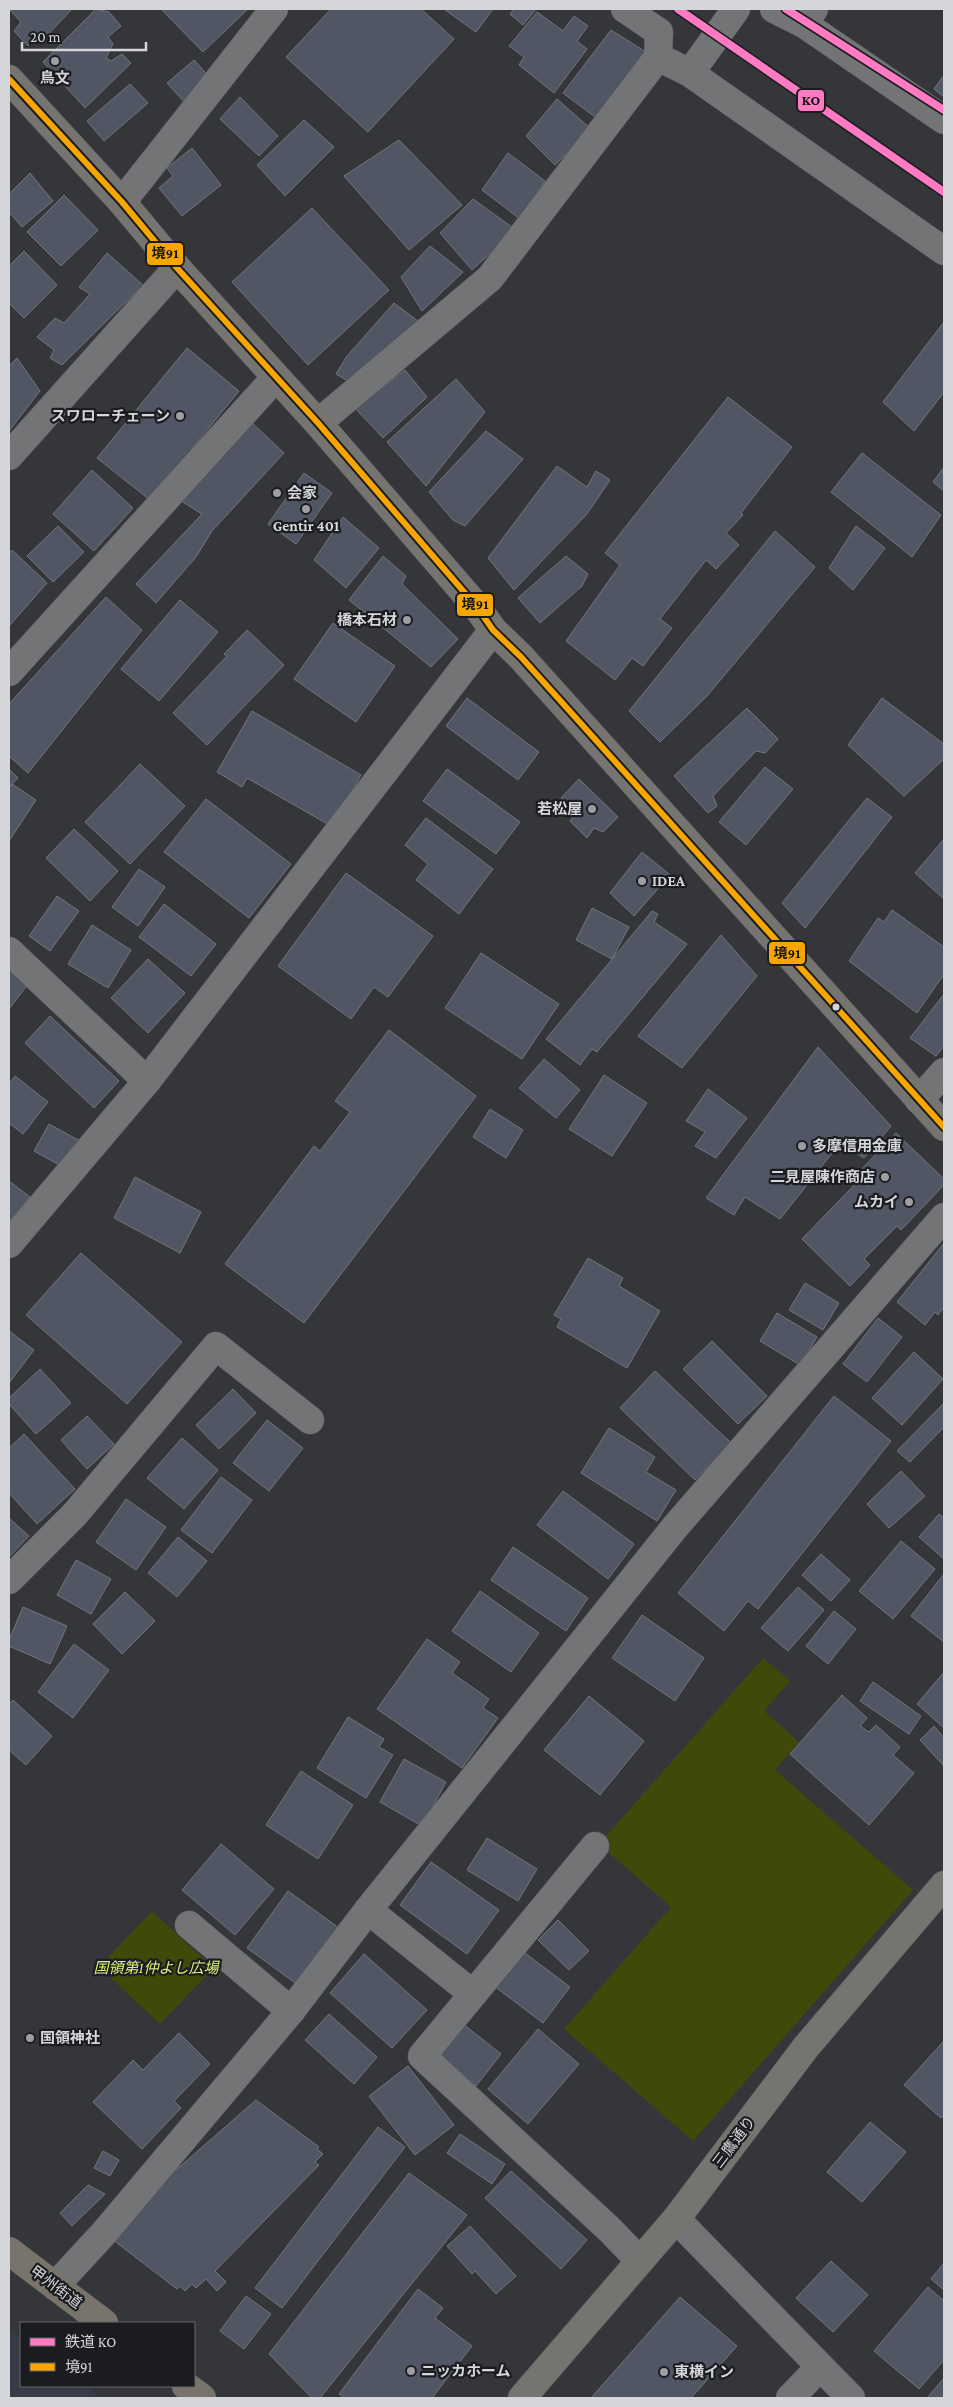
<svg xmlns="http://www.w3.org/2000/svg" width="953" height="2407" font-family="'Crimson Pro','Noto Sans JP',serif">
  <style>
    .built { fill: #373b46 }
    .green { fill: #404909 }
    .building { fill: #515665; stroke: #737578 }
    .lines { fill: none; stroke-linecap: round; stroke-linejoin: round }
    .minor-casing { stroke: #515356; stroke-width: 29 }
    .major-casing { stroke: #515356; stroke-width: 29 }
    .highway-casing { stroke: #515356; stroke-width: 29 }
    .minor { stroke: #737476; stroke-width: 28 }
    .major { stroke: #767470; stroke-width: 28 }
    .highway { stroke: #78746b; stroke-width: 28 }
    .bus-1-casing { stroke: #1b1c1f; stroke-width: 10 }
    .bus-1 { stroke: #f7a600; stroke-width: 6 }
    .rail-1-casing { stroke: #1b1c1f; stroke-width: 11 }
    .rail-1 { stroke: #fe7ac3; stroke-width: 8 }
    .poi-dot { fill: #9c9ea2; stroke: #1b1c1f; stroke-width: 2 }
    .bus-dot { fill: #d4d6da; stroke: #1b1c1f; stroke-width: 2 }
    .labels { text-anchor: middle; dominant-baseline: central; stroke-width: 4.5; stroke-linejoin: round; paint-order: stroke }
    .poi-label { font-size: 15px; font-weight: bold; fill: #d4d6da; stroke: #1b1c1f; text-anchor: start }
    .park-label { font-size: 15px; font-style: italic; fill: #dbf17c; stroke: #1b1c1f }
    .street-label { font-size: 15px; fill: #d4d6da; stroke: #1b1c1f }
    .line-badge { stroke: #1b1c1f; stroke-width: 2 }
    .pale-badge-label { font-size: 14px; text-anchor: middle; font-weight: bold; fill: #111 }
  </style>
  <rect width="100%" height="100%" fill="#34363a"/>
  <path class="built" d="M9 2329 21 2338V2386H85L102 2398H9Z"/>
  <g class="green">
    <path d="M763 1658 790 1681 764 1711 799 1742 775 1770 913 1890 693 2141 564 2029 671 1907 599 1844Z"/>
    <path d="M152 1911 213 1968 160 2024 99 1967Z"/>
  </g>
  <g class="building">
    <path d="M9 9H72L43 40 34 35 28 46 14 31 21 22Z"/>
    <path d="M96 9 109 12 121 26 108 37 113 44 106 58 111 61 122 54 131 63 85 108 43 62Z"/>
    <path d="M161 9H248L203 52Z"/>
    <path d="M331 9H421L454 39 368 132 286 57Z"/>
    <path d="M444 9H493L476 32Z"/>
    <path d="M514 9H536L523 25 510 14Z"/>
    <path d="M537 12 563 31 574 16 588 26 577 41 587 49 554 93 519 65 524 57 509 46Z"/>
    <path d="M611 30 646 52 595 117 563 93Z"/>
    <path d="M194 60 212 80 185 103 167 83Z"/>
    <path d="M944 75V97L934 89Z"/>
    <path d="M130 84 148 103 104 141 87 121Z"/>
    <path d="M240 97 278 136 259 156 220 119Z"/>
    <path d="M557 99 591 129 555 165 526 136Z"/>
    <path d="M304 120 334 147 285 196 257 165Z"/>
    <path d="M399 140 462 205 409 250 344 176Z"/>
    <path d="M192 148 221 185 182 216 159 188 173 176 167 168Z"/>
    <path d="M508 153 545 181 520 219 482 190Z"/>
    <path d="M30 173 53 201 22 227 9 212V194Z"/>
    <path d="M64 195 98 230 61 266 27 232Z"/>
    <path d="M473 199 516 230 472 270 440 233Z"/>
    <path d="M312 208 389 290 308 365 232 282Z"/>
    <path d="M430 246 463 272 422 311 401 277Z"/>
    <path d="M24 251 57 285 24 318 9 303V266Z"/>
    <path d="M107 253 143 285 62 365 50 358 54 350 37 337 55 318 64 323 90 294 79 287Z"/>
    <path d="M394 303 418 321 348 381 336 374 347 356Z"/>
    <path d="M944 322V392L914 431 883 402Z"/>
    <path d="M187 348 239 391 150 500 97 458Z"/>
    <path d="M17 358 40 391 9 431V366Z"/>
    <path d="M405 370 427 397 383 438 355 408Z"/>
    <path d="M456 379 485 412 426 486 387 442Z"/>
    <path d="M728 397 792 447 741 513 743 515 726 533 739 545 716 569 706 560 660 619 672 628 643 666 632 658 615 680 566 641 620 565 605 553Z"/>
    <path d="M249 420 284 453 212 531 196 557 156 603 136 584 202 514 178 499Z"/>
    <path d="M486 431 523 459 465 526 453 520 429 492Z"/>
    <path d="M862 453 941 515 912 557 831 492Z"/>
    <path d="M557 466 587 487 596 471 610 480 587 514 514 590 488 558Z"/>
    <path d="M944 467V491L933 482Z"/>
    <path d="M92 470 133 508 94 551 53 514Z"/>
    <path d="M304 473 332 493 296 544 268 524Z"/>
    <path d="M343 517 379 548 346 588 314 560Z"/>
    <path d="M58 526 84 552 53 582 27 556Z"/>
    <path d="M856 526 885 548 853 590 829 568Z"/>
    <path d="M775 531 815 567 707 696 660 742 629 711Z"/>
    <path d="M12 550 47 583 9 626V554Z"/>
    <path d="M383 556 406 576 402 584 458 639 431 667 349 600Z"/>
    <path d="M566 556 588 574 582 586 540 623 518 598Z"/>
    <path d="M106 597 142 630 28 773 9 756V704Z"/>
    <path d="M180 600 218 632 159 701 121 669Z"/>
    <path d="M333 623 395 666 356 722 294 679Z"/>
    <path d="M247 630 284 665 207 745 173 713 227 656 224 654Z"/>
    <path d="M467 698 539 752 518 780 446 726Z"/>
    <path d="M882 698 944 744V759L904 796 848 745Z"/>
    <path d="M747 708 778 739 765 753 756 751 713 796 717 806 708 813 674 776Z"/>
    <path d="M252 711 361 775 331 826 247 778 242 787 217 772Z"/>
    <path d="M140 764 185 806 130 864 85 822Z"/>
    <path d="M765 767 793 789 746 845 719 822Z"/>
    <path d="M9 769 18 778 9 787Z"/>
    <path d="M447 769 520 822 496 854 423 801Z"/>
    <path d="M579 779 618 817 603 832 594 828 587 838 570 821 576 811 561 798Z"/>
    <path d="M12 784 36 800 9 841V789Z"/>
    <path d="M867 798 892 817 805 928 782 903Z"/>
    <path d="M206 799 291 864 249 918 164 852Z"/>
    <path d="M426 818 493 869 459 914 416 880 428 864 405 845Z"/>
    <path d="M74 829 118 871 90 901 46 858Z"/>
    <path d="M944 839V899L915 873Z"/>
    <path d="M642 852 670 875 634 916 610 893Z"/>
    <path d="M139 869 165 887 138 926 112 907Z"/>
    <path d="M346 873 433 936 388 997 374 987 351 1019 278 966Z"/>
    <path d="M57 896 79 911 50 951 29 936Z"/>
    <path d="M164 904 216 944 191 976 139 937Z"/>
    <path d="M592 908 629 927 612 959 576 940Z"/>
    <path d="M892 910 944 947V974L917 1013 849 961 878 918 884 922Z"/>
    <path d="M652 911 658 914 654 922 687 944 597 1052 592 1049 580 1065 546 1039Z"/>
    <path d="M92 925 131 950 108 988 68 964Z"/>
    <path d="M721 935 757 976 682 1068 638 1036Z"/>
    <path d="M481 953 559 1004 522 1059 445 1008Z"/>
    <path d="M148 959 185 993 148 1033 111 998Z"/>
    <path d="M9 969 28 984 9 1009Z"/>
    <path d="M944 994V1046L936 1056 910 1038Z"/>
    <path d="M50 1016 119 1081 94 1108 25 1043Z"/>
    <path d="M389 1030 476 1096 304 1323 225 1264 314 1146 320 1151 350 1112 335 1101Z"/>
    <path d="M818 1047 891 1126 864 1158 840 1143 780 1219 745 1197 734 1215 706 1198Z"/>
    <path d="M544 1059 580 1090 556 1118 519 1088Z"/>
    <path d="M604 1075 647 1103 612 1156 569 1129Z"/>
    <path d="M15 1076 48 1102 23 1134 9 1123V1084Z"/>
    <path d="M708 1089 747 1118 716 1158 695 1146 705 1132 686 1121Z"/>
    <path d="M490 1109 523 1130 506 1158 473 1137Z"/>
    <path d="M49 1124 80 1141 65 1168 34 1151Z"/>
    <path d="M896 1133 944 1179V1185L901 1230 897 1226 864 1259 870 1265 850 1286 802 1239 864 1175 859 1172Z"/>
    <path d="M135 1177 201 1212 180 1253 114 1218Z"/>
    <path d="M9 1181 30 1197 9 1222Z"/>
    <path d="M944 1243V1307L938 1315 935 1312 925 1325 897 1302Z"/>
    <path d="M81 1253 182 1342 127 1404 26 1315Z"/>
    <path d="M588 1258 623 1278 619 1286 660 1311 627 1368 557 1327 561 1319 554 1315Z"/>
    <path d="M805 1283 839 1303 823 1330 789 1310Z"/>
    <path d="M777 1313 817 1337 800 1365 760 1341Z"/>
    <path d="M878 1318 902 1337 867 1382 843 1364Z"/>
    <path d="M9 1331 34 1350 9 1383Z"/>
    <path d="M712 1341 767 1396 738 1424 683 1369Z"/>
    <path d="M914 1352 943 1379 902 1425 872 1398Z"/>
    <path d="M40 1369 71 1403 36 1434 9 1404V1398Z"/>
    <path d="M655 1371 731 1443 695 1480 620 1408Z"/>
    <path d="M233 1389 256 1413 219 1449 196 1425Z"/>
    <path d="M834 1396 891 1441 758 1609 748 1601 724 1631 678 1593Z"/>
    <path d="M944 1403V1427L910 1462 897 1451Z"/>
    <path d="M87 1416 114 1444 87 1469 61 1440Z"/>
    <path d="M267 1420 303 1448 269 1491 233 1463Z"/>
    <path d="M609 1428 655 1457 646 1472 676 1490 657 1521 581 1473Z"/>
    <path d="M24 1434 75 1489 37 1524 9 1493V1448Z"/>
    <path d="M182 1438 218 1470 184 1509 147 1478Z"/>
    <path d="M901 1471 925 1496 889 1528 867 1504Z"/>
    <path d="M221 1477 252 1500 212 1553 181 1530Z"/>
    <path d="M563 1491 634 1544 608 1579 537 1525Z"/>
    <path d="M126 1499 166 1527 136 1570 96 1542Z"/>
    <path d="M939 1514 944 1518V1559L919 1537Z"/>
    <path d="M9 1518 29 1536 9 1557Z"/>
    <path d="M178 1537 207 1561 177 1597 148 1573Z"/>
    <path d="M901 1541 935 1569 893 1619 859 1591Z"/>
    <path d="M513 1547 588 1598 566 1631 491 1580Z"/>
    <path d="M821 1554 850 1580 831 1601 802 1575Z"/>
    <path d="M76 1560 111 1579 91 1614 57 1595Z"/>
    <path d="M944 1574V1642L911 1616Z"/>
    <path d="M798 1587 824 1610 788 1651 761 1628Z"/>
    <path d="M480 1591 539 1633 511 1672 452 1631Z"/>
    <path d="M125 1592 155 1621 122 1654 93 1624Z"/>
    <path d="M23 1607 67 1626 50 1664 9 1646V1640Z"/>
    <path d="M834 1611 856 1629 828 1664 806 1646Z"/>
    <path d="M642 1615 704 1658 675 1701 612 1658Z"/>
    <path d="M427 1639 460 1662 452 1673 489 1699 483 1708 498 1718 462 1768 377 1709Z"/>
    <path d="M74 1644 109 1670 73 1718 38 1692Z"/>
    <path d="M944 1672V1728L917 1704Z"/>
    <path d="M873 1682 921 1716 909 1734 860 1701Z"/>
    <path d="M842 1695 867 1718 860 1726 869 1732 876 1725 900 1747 893 1755 914 1773 869 1825 790 1754Z"/>
    <path d="M589 1696 644 1741 600 1795 544 1750Z"/>
    <path d="M13 1700 52 1736 26 1765 9 1750V1704Z"/>
    <path d="M348 1717 384 1739 379 1747 393 1755 366 1798 317 1768Z"/>
    <path d="M934 1726 944 1738V1766L920 1740Z"/>
    <path d="M404 1759 446 1782 422 1826 380 1802Z"/>
    <path d="M301 1771 353 1805 318 1859 266 1825Z"/>
    <path d="M487 1838 537 1869 518 1901 467 1870Z"/>
    <path d="M221 1844 274 1889 235 1935 182 1890Z"/>
    <path d="M431 1862 499 1910 467 1954 400 1905Z"/>
    <path d="M288 1891 339 1928 298 1985 247 1948Z"/>
    <path d="M558 1920 589 1951 569 1970 538 1940Z"/>
    <path d="M521 1950 570 1987 543 2023 494 1986Z"/>
    <path d="M364 1954 427 2010 392 2048 330 1993Z"/>
    <path d="M329 2014 377 2057 354 2084 305 2040Z"/>
    <path d="M463 2024 501 2054 476 2086 438 2056Z"/>
    <path d="M538 2029 579 2064 528 2124 488 2089Z"/>
    <path d="M179 2033 210 2064 174 2101 181 2108 142 2149 93 2102 133 2060 143 2070Z"/>
    <path d="M944 2041V2115L941 2118 904 2085Z"/>
    <path d="M408 2066 454 2125 415 2155 369 2096Z"/>
    <path d="M256 2100 319 2147 317 2149 323 2154 315 2162 319 2165 215 2271 226 2282 217 2291 206 2279 196 2288 192 2284 185 2291 180 2286 177 2289 104 2233Z"/>
    <path d="M870 2122 906 2152 862 2202 827 2172Z"/>
    <path d="M378 2127 405 2147 282 2308 255 2288Z"/>
    <path d="M460 2134 505 2164 492 2184 447 2153Z"/>
    <path d="M103 2151 119 2160 110 2176 94 2168Z"/>
    <path d="M511 2171 587 2240 561 2269 485 2198Z"/>
    <path d="M409 2173 467 2215 320 2398H312L269 2354Z"/>
    <path d="M88 2185 105 2194 72 2226 60 2213Z"/>
    <path d="M470 2226 516 2276 496 2294 475 2271 472 2274 447 2246Z"/>
    <path d="M831 2261 868 2295 833 2332 796 2298Z"/>
    <path d="M944 2263V2290L931 2279Z"/>
    <path d="M928 2287 944 2301V2360L919 2389 874 2351Z"/>
    <path d="M418 2289 443 2308 435 2318 472 2346 432 2398H345L339 2394Z"/>
    <path d="M246 2296 271 2314 244 2349 220 2331Z"/>
    <path d="M680 2297 737 2346 691 2398H591Z"/>
    <path d="M944 2378V2398H927Z"/>
  </g>
  <g class="lines">
    <g class="minor-casing">
      <g id="minor">
        <path d="M774 9 804 24"/>
        <path d="M814 9 804 24 944 120"/>
        <path d="M658 57 690 73 944 251"/>
        <path d="M690 73 736 9"/>
        <path d="M122 202 274 9"/>
        <path d="M318 423 490 278 658 57 659 32 625 9"/>
        <path d="M9 456 177 268"/>
        <path d="M9 672 276 377"/>
        <path d="M9 951 147 1081"/>
        <path d="M919 1100 944 1072"/>
        <path d="M9 1244 147 1081 493 630"/>
        <path d="M9 1580 75 1514 216 1346 310 1420"/>
        <path d="M595 1846 422 2056 609 2229 640 2261"/>
        <path d="M368 1910 473 1994"/>
        <path d="M189 1925 291 2011"/>
        <path d="M676 2219 851 2398"/>
        <path d="M55 2286 104 2233 291 2011 368 1910 675 1527 944 1217"/>
        <path d="M790 2398 820 2367"/>
      </g>
    </g>
    <g class="major-casing">
      <g id="major">
        <path d="M9 79 122 202 177 268 318 423 477 607 493 630 521 657 944 1127"/>
        <path d="M522 2398 676 2219 806 2047 944 1885"/>
      </g>
    </g>
    <g class="highway-casing">
      <g id="highway">
        <path d="M9 2251 104 2323"/>
        <path d="M186 2386 202 2398"/>
      </g>
    </g>
    <use href="#minor" class="minor"/>
    <use href="#major" class="major"/>
    <use href="#highway" class="highway"/>
    <g class="bus-1-casing">
      <path id="bus-1" d="M9 79 122 202 177 268 318 423 477 607 493 630 521 657 944 1127"/>
    </g>
    <use href="#bus-1" class="bus-1"/>
    <g class="rail-1-casing">
      <g id="rail-1">
        <path d="M678 9 944 192"/>
        <path d="M786 9 944 110"/>
      </g>
    </g>
    <use href="#rail-1" class="rail-1"/>
  </g>
  <g class="poi-dot">
    <circle cx="55" cy="61" r="5"/>
    <circle cx="180" cy="416" r="5"/>
    <circle cx="277" cy="493" r="5"/>
    <circle cx="306" cy="509" r="5"/>
    <circle cx="407" cy="620" r="5"/>
    <circle cx="592" cy="809" r="5"/>
    <circle cx="642" cy="881" r="5"/>
    <circle cx="802" cy="1146" r="5"/>
    <circle cx="885" cy="1177" r="5"/>
    <circle cx="909" cy="1202" r="5"/>
    <circle cx="30" cy="2038" r="5"/>
    <circle cx="411" cy="2371" r="5"/>
    <circle cx="664" cy="2372" r="5"/>
  </g>
  <circle class="bus-dot" cx="836" cy="1007" r="4.5"/>
  <g class="labels">
    <g class="poi-label">
      <text x="55" y="78" text-anchor="middle">鳥文</text>
      <text x="170" y="416" text-anchor="end">スワローチェーン</text>
      <text x="287" y="493">会家</text>
      <text x="306" y="526" text-anchor="middle">Gentir 401</text>
      <text x="397" y="620" text-anchor="end">橋本石材</text>
      <text x="582" y="809" text-anchor="end">若松屋</text>
      <text x="652" y="881">IDEA</text>
      <text x="812" y="1146">多摩信用金庫</text>
      <text x="875" y="1177" text-anchor="end">二見屋陳作商店</text>
      <text x="899" y="1202" text-anchor="end">ムカイ</text>
      <text x="40" y="2038">国領神社</text>
      <text x="421" y="2371">ニッカホーム</text>
      <text x="674" y="2372">東横イン</text>
    </g>
    <g class="park-label">
      <text x="156" y="1968">国領第1仲よし広場</text>
    </g>
    <g class="street-label">
      <text transform="translate(734 2142) rotate(-53)">三鷹通り</text>
      <text transform="translate(56 2287) rotate(37)">甲州街道</text>
    </g>
  </g>
  <g class="line-badge">
    <rect x="797" y="89" width="28" height="23" rx="5" fill="#fe7ac3"/>
    <rect x="146" y="242" width="38" height="24" rx="5" fill="#f7a600"/>
    <rect x="456" y="593" width="38" height="24" rx="5" fill="#f7a600"/>
    <rect x="768" y="941" width="38" height="24" rx="5" fill="#f7a600"/>
  </g>
  <g class="pale-badge-label">
    <text x="811" y="105">KO</text>
    <text x="165" y="258">境91</text>
    <text x="475" y="609">境91</text>
    <text x="787" y="958">境91</text>
  </g>
  <rect width="953" height="2407" fill="none" stroke="#d4d6da" stroke-width="20"/>
  <rect x="20" y="2322" width="175" height="65" fill="#1b1c1f" stroke="#65666a"/>
  <rect x="30" y="2338" width="25" height="8" fill="#fe7ac3" stroke="#65666a"/>
  <text x="65" y="2347" font-size="15" fill="#d4d6da">鉄道 KO</text>
  <rect x="30" y="2363" width="25" height="8" fill="#f7a600" stroke="#65666a"/>
  <text x="65" y="2372" font-size="15" fill="#d4d6da">境91</text>
  <path d="M22 42v8h124v-8" fill="none" stroke="#d4d6da" stroke-width="2.5"/>
  <text x="30" y="42" font-size="15" fill="#d4d6da" stroke="#1b1c1f" stroke-width="4" paint-order="stroke">20 m</text>
</svg>
